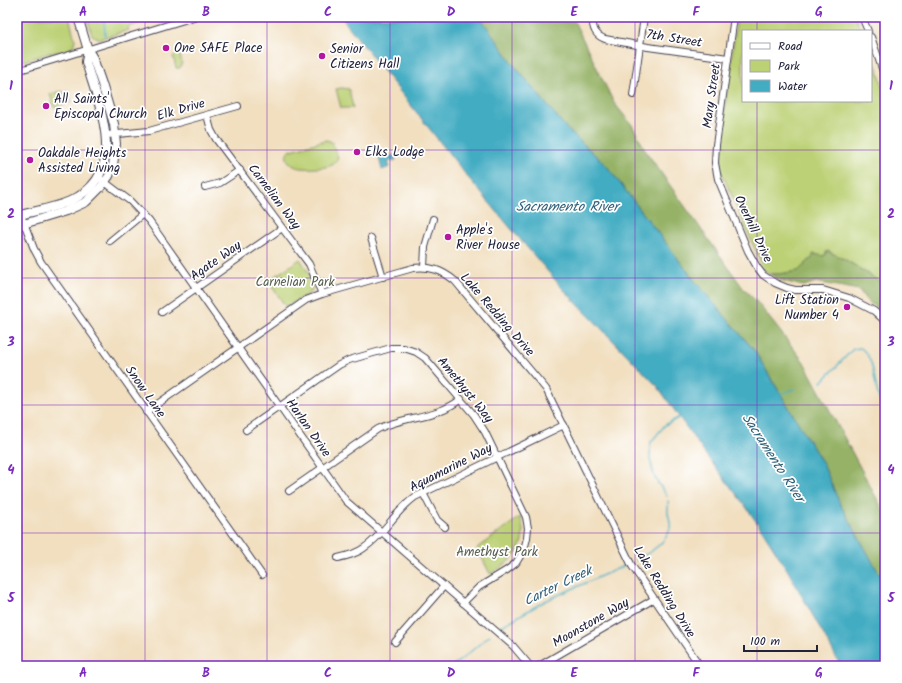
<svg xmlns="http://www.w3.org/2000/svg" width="902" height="683" font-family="Kalam,sans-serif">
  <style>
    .green { fill: #bcd074; stroke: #6f7958 }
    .forest { fill: #95b266; stroke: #5c6a50 }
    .water { fill: #42acc2; stroke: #32677e }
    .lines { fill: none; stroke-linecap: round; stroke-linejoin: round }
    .stream { stroke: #42acc2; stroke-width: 1.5 }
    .minor-casing { stroke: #413e4f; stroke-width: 8 }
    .major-casing { stroke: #413e4f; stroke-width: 10 }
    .minor { stroke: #fff; stroke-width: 6 }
    .major { stroke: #fff; stroke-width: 8 }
    .grid { fill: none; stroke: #7b2cbf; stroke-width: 1; stroke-opacity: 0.55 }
    .poi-dot { fill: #b5179e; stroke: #fff; stroke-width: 1.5 }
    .labels { text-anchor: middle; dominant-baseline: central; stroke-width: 3.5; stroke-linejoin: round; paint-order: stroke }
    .street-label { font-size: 13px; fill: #22223b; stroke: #fff }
    .poi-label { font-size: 13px; fill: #22223b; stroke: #fff; text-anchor: start }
    .park-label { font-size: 13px; fill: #585f4f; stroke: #fff }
    .water-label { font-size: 14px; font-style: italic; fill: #306078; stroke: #fff }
    .neatline { fill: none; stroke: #7b2cbf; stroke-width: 1.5 }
    .grid-label { font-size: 13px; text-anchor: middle; font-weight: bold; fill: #7b2cbf }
  </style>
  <rect width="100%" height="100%" fill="#fff"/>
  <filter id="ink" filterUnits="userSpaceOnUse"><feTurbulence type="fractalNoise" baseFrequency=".025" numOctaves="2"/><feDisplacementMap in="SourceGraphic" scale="8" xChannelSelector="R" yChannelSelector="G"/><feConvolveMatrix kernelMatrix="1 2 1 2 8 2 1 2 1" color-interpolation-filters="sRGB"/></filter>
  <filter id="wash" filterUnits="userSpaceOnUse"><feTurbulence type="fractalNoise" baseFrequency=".012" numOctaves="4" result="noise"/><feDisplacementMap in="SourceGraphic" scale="16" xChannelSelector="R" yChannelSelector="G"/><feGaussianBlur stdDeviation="0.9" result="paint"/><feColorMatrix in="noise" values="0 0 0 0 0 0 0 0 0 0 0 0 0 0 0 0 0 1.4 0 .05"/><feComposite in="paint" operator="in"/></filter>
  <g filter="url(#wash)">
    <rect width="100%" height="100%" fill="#f1dfc0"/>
    <g class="green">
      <path d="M17 17H69L75 40 73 47 69 49 70 51 49 53 17 63Z"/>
      <path d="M87 17H160L128 27 129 30 99 39 92 35Z"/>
      <path d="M737 17H855L862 31H743V101H871V51L881 80 885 104V285L846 260 828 251 824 256 813 257 798 271 780 274H770L764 270 720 169 719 162 722 130Z"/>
      <path d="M179 54 182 63 180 68H176L173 56Z"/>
      <path d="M342 88 349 89 353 108H341L336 89Z"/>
      <path d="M62 91 63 93 68 91 71 102 54 108 50 94Z"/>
      <path d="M326 140 330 141 334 144 333 145 338 157C337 160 336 163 332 165 328 168 306 169 300 168 292 167 283 159 288 151Z"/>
      <path d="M300 259 309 273 313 288 311 292 286 307 268 281Z"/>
      <path d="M520 517C530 546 513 561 490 574L477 548Z"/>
    </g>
    <g class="forest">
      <path d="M480 17H572L614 103 632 125 647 153 743 288 757 302 804 362 885 514V584L840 504 823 464 754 350 698 285 606 165 567 129 514 65Z"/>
      <path d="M827 251 846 260 885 285V313L867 301 859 290 816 282 804 286 799 285 780 280 770 274H780L798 271 813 257V254L824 256Z"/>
    </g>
    <g class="water">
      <path d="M341 17H480L514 65 567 129 606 165 698 285 754 350 823 464 840 504 885 584V666H841L788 571 764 533 744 504 706 455 658 387 563 289 513 231 466 175Z"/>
      <path d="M385 151 387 157 394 155 396 160 388 162 390 167 382 170 378 153Z"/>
    </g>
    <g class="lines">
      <g class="stream">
        <path d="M104 17 105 36"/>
        <path d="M822 382 853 349 861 348C879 363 871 391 885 409"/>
        <path d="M779 395 794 389"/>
        <path d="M667 496 658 483 654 476 650 459V446L651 442 665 425 680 417"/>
        <path d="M636 560C650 552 665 545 670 528 671 523 669 518 668 513 667 509 669 505 668 501"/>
        <path d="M500 627 545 601 626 565"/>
        <path d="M452 666 462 659 490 635"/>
      </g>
    </g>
  </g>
  <g filter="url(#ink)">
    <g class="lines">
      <g class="minor-casing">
        <g id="minor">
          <path d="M593 17C592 27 594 35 605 39L648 47 728 58"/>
          <path d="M734 17 716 145 715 163 718 179 748 251 757 267 763 275 775 283 787 288 795 290H823L849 298 874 311 885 321"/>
          <path d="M862 17 868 31"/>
          <path d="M871 37 885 77"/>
          <path d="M17 71 194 17"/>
          <path d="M633 95 644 17"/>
          <path d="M207 115 211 130 216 139 309 264 322 294"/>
          <path d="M107 135 149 131 238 106"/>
          <path d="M98 177 130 201 149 221 346 501 513 646 530 666"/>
          <path d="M205 187 220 183 240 170"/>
          <path d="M23 220 34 249 41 262 262 575"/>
          <path d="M371 238 383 277"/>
          <path d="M110 241 143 214"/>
          <path d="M424 267 425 247 433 219"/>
          <path d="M162 312 282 228"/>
          <path d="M146 412 306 300 322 294 413 268C430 266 442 270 455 281L546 389 632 566 700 666"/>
          <path d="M246 430 339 365 349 360 391 348H404L416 352 425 358 432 366 474 415 485 432 526 517 528 528 527 538 524 550 516 563 507 570 479 587 463 603"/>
          <path d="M289 491 378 429C404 416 438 418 461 399"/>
          <path d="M423 493 437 520 445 527"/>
          <path d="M338 558C347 556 356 554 364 548 384 535 395 511 415 497L564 425"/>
          <path d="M395 642 444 586"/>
          <path d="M539 666 654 599"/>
        </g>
      </g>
      <g class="major-casing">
        <g id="major">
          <path d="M17 216C34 211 54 208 70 201 131 173 99 108 86 62L88 50"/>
          <path d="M17 226 66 211 86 202 101 187 109 176 113 165 116 144 114 124 102 84 93 58 88 50 78 17"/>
        </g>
      </g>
      <use href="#minor" class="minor"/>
      <use href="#major" class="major"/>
    </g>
  </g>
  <path class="grid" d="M145 17V666M267 17V666M390 17V666M512 17V666M635 17V666M757 17V31M757 101V666M17 150H885M17 278H885M17 405H885M17 533H885"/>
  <g class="poi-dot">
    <circle cx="166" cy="48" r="4"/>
    <circle cx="322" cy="56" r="4"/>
    <circle cx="46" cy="106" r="4"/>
    <circle cx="357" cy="152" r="4"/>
    <circle cx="30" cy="160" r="4"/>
    <circle cx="448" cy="237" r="4"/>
    <circle cx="847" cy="307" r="4"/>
  </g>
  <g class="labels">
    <g class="street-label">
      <text transform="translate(674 39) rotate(9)">7th Street</text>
      <text transform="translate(712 96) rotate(-82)">Mary Street</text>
      <text transform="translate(181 110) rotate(-16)">Elk Drive</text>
      <text transform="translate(274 197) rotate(53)">Carnelian Way</text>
      <text transform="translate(753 229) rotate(65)">Overhill Drive</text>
      <text transform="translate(216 261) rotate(-35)">Agate Way</text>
      <text transform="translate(497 315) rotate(49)">Lake Redding Drive</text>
      <text transform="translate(465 390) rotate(51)">Amethyst Way</text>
      <text transform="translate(145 392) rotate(55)">Snow Lane</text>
      <text transform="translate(308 428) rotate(55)">Harlan Drive</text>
      <text transform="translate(451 468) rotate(-27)">Aquamarine Way</text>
      <text transform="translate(664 592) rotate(58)">Lake Redding Drive</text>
      <text transform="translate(591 623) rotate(-30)">Moonstone Way</text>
    </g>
    <g class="poi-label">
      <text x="174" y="48">One SAFE Place</text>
      <text x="330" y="49">Senior<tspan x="330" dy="15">Citizens Hall</tspan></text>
      <text x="54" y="99">All Saints'<tspan x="54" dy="15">Episcopal Church</tspan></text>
      <text x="365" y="152">Elks Lodge</text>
      <text x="38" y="153">Oakdale Heights<tspan x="38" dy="15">Assisted Living</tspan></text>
      <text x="456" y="230">Apple's<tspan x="456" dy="15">River House</tspan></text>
      <text x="839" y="300" text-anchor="end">Lift Station<tspan x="839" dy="15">Number 4</tspan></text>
    </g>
    <g class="park-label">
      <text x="295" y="282">Carnelian Park</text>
      <text x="497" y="552">Amethyst Park</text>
    </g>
    <g class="water-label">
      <text x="567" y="207">Sacramento River</text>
      <text transform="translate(773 458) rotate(57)">Sacramento River</text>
      <text transform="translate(558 586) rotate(-26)">Carter Creek</text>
    </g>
  </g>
  <rect width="902" height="683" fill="none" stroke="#fff" stroke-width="44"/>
  <rect x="742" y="30" width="130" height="72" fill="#ffffff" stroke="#a7a7b1"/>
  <rect x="750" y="43" width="20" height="6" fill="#ffffff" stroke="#a7a7b1"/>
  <text x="778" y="50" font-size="12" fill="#22223b">Road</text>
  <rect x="750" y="60" width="20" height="12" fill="#bcd074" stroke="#a7a7b1"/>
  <text x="778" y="70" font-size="12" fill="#22223b">Park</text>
  <rect x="750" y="80" width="20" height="12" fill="#42acc2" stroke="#a7a7b1"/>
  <text x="778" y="90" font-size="12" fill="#22223b">Water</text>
  <path d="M744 645v6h73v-6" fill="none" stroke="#22223b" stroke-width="2"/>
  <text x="750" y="645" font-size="12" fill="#22223b" stroke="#ffffff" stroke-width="3" paint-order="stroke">100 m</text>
  <rect x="22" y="22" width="858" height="639" class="neatline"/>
  <g class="grid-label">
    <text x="83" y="16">A</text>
    <text x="206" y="16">B</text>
    <text x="328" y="16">C</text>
    <text x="451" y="16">D</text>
    <text x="574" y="16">E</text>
    <text x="696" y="16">F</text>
    <text x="819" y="16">G</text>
    <text x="11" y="90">1</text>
    <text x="891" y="90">1</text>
    <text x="11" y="218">2</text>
    <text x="891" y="218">2</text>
    <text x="11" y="346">3</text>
    <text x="891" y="346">3</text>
    <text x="11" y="474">4</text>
    <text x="891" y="474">4</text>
    <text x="11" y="602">5</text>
    <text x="891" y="602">5</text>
    <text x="83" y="677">A</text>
    <text x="206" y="677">B</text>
    <text x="328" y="677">C</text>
    <text x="451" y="677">D</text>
    <text x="574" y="677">E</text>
    <text x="696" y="677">F</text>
    <text x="819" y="677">G</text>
  </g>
</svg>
